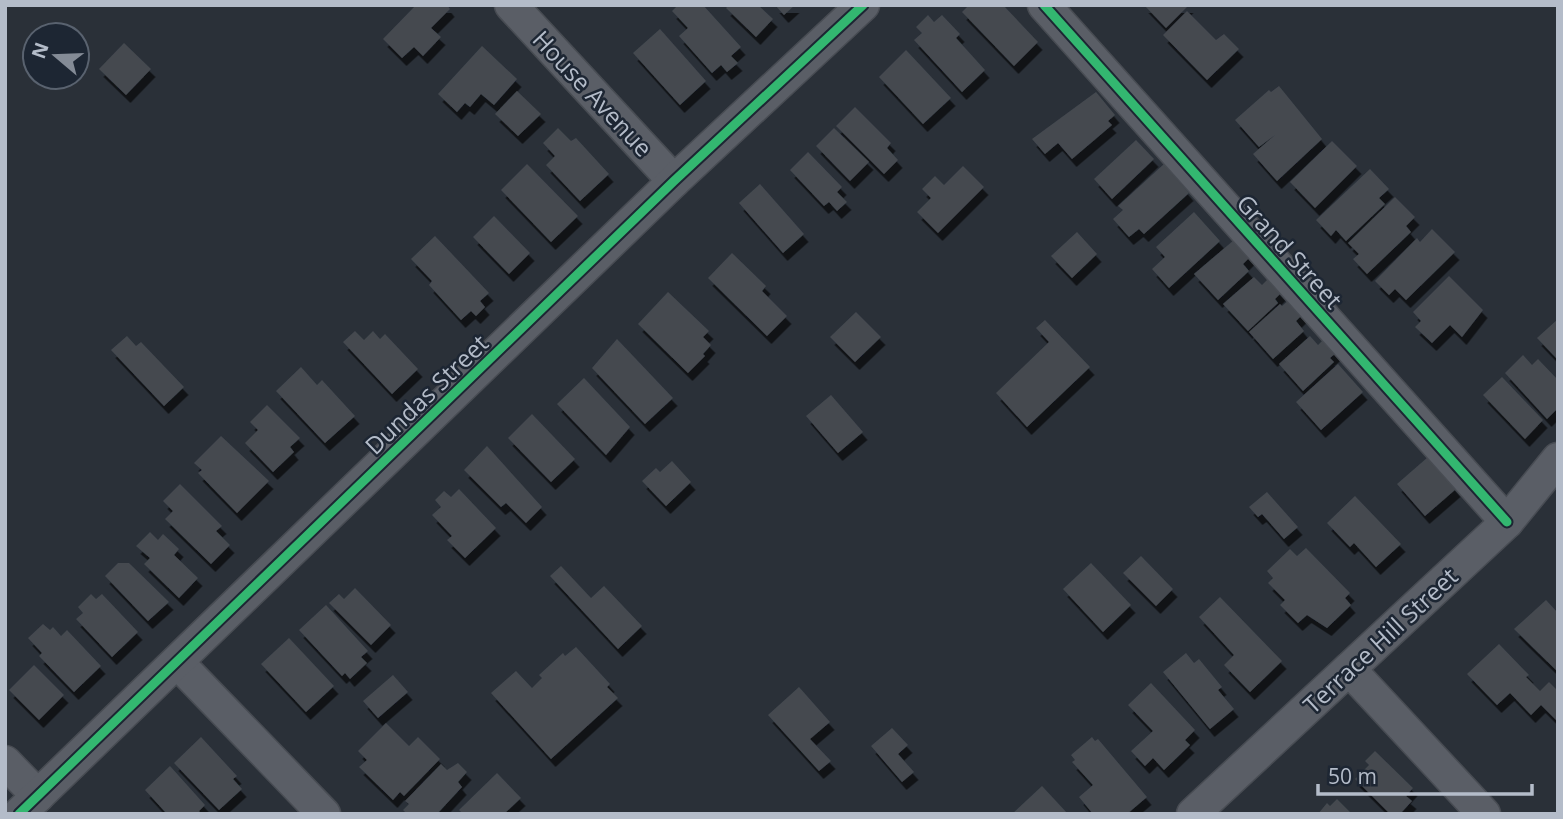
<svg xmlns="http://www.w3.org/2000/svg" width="1563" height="819" font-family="'Open Sans',sans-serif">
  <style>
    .building { fill: #444950; filter: url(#shadow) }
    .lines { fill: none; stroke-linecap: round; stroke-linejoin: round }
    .minor-casing { stroke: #484c53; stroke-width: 35 }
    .minor { stroke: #5a5e66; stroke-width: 32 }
    .cycleway-casing { stroke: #1d2633; stroke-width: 13 }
    .cycleway { stroke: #33b770; stroke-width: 9 }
    .labels { text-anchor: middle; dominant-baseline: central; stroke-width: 5; stroke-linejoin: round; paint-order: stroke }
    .street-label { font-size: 24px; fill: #b4bcc9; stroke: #1d2633 }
  </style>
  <defs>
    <filter id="shadow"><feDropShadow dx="4.5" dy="8" stdDeviation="0" flood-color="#0009"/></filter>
  </defs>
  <rect width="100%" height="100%" fill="#2a3038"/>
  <g class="building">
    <path d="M416 5H447L450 9 431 28 441 37 423 56 414 47 402 58 383 39Z"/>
    <path d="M678 5H703L741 47 731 56 738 63 727 72 721 65 712 73 679 36 688 28 672 11Z"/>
    <path d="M729 5H758L773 19 756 37 726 8Z"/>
    <path d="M775 5H795L784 15Z"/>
    <path d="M969 5H1003L1038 42 1014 66 962 12Z"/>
    <path d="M1144 5H1189L1166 28Z"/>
    <path d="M1187 11 1216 40 1224 34 1239 49 1207 80 1163 35Z"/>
    <path d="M928 15 934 22 942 15 960 34 956 38 985 70 962 92 914 40 922 33 916 27Z"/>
    <path d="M660 29 706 81 680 105 633 53Z"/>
    <path d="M124 43 151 69 126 95 99 69Z"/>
    <path d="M482 46 517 79 494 105 481 94 470 107 465 103 457 112 438 94Z"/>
    <path d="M906 50 951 98 923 124 879 77Z"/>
    <path d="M1279 86 1322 139 1277 181 1253 154 1275 135 1259 147 1235 120 1269 90 1271 92Z"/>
    <path d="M517 91 541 114 518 136 495 114Z"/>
    <path d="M1096 92 1115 115 1108 121 1112 125 1072 159 1058 143 1045 154 1032 139Z"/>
    <path d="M855 107 891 143 887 148 898 160 884 174 836 126Z"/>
    <path d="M558 128 571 141 576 138 609 174 580 201 546 165 555 156 543 143Z"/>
    <path d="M834 128 869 162 850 181 816 146Z"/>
    <path d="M1136 140 1154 159 1112 199 1094 179Z"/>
    <path d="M1332 141 1357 166 1315 208 1290 182Z"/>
    <path d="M808 152 842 187 837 192 847 202 837 211 829 202 824 206 790 170Z"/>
    <path d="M527 164 578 216 551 242 501 190Z"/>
    <path d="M1164 164 1189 193 1144 234 1139 229 1129 237 1113 219 1123 210 1118 206Z"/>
    <path d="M963 166 984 187 938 233 917 212 931 198 922 189 935 176 944 185Z"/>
    <path d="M1370 169 1389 189 1379 198 1385 204 1346 241 1336 230 1331 236 1316 220Z"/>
    <path d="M760 184 804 234 783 253 739 203Z"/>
    <path d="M1395 197 1415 217 1406 226 1411 232 1367 274 1353 259 1359 254 1348 243Z"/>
    <path d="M1194 212 1220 241 1169 288 1152 269 1165 257 1156 247Z"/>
    <path d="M494 216 530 253 509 274 473 237Z"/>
    <path d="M1432 229 1455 252 1406 300 1395 289 1389 295 1375 281 1417 238 1420 242Z"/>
    <path d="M1077 232 1097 254 1072 278 1051 256Z"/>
    <path d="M435 236 489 293 480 301 485 307 476 316 471 311 461 320 429 285 432 281 411 259Z"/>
    <path d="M1234 240 1250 257 1243 264 1249 271 1218 300 1194 274Z"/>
    <path d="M732 253 766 286 762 291 787 316 767 336 708 278Z"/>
    <path d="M1449 276 1483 310 1462 337 1450 325 1432 343 1415 327 1421 321 1413 312Z"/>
    <path d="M1254 277 1262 285 1268 279 1281 293 1275 299 1278 303 1248 331 1223 304Z"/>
    <path d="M668 292 709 331 703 337 711 345 703 354 705 356 688 373 638 324Z"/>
    <path d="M1289 300 1302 315 1296 321 1304 331 1273 359 1249 332 1280 304 1282 306Z"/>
    <path d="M856 312 881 337 855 362 830 337Z"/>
    <path d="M1558 319V360L1537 338Z"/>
    <path d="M1045 320 1090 367 1027 427 996 393 1049 342 1036 328Z"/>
    <path d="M355 331 364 340 373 331 380 339 385 334 418 369 392 394 343 342Z"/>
    <path d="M127 336 136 346 141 342 184 387 164 406 111 350Z"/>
    <path d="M1310 336 1318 345 1325 338 1337 352 1330 358 1334 362 1303 391 1279 364Z"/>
    <path d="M617 339 673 398 645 424 592 368Z"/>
    <path d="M1523 355 1532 365 1538 359 1558 380V408L1547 419 1505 373Z"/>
    <path d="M1338 364 1363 392 1321 430 1296 402Z"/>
    <path d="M301 367 317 385 322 380 355 416 325 443 276 391Z"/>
    <path d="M1502 377 1543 420 1525 439 1483 395Z"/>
    <path d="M584 378 630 427 606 455 557 404Z"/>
    <path d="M831 395 863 432 838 453 806 416Z"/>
    <path d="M267 405 300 438 290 447 294 452 273 472 245 443 258 430 250 422Z"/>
    <path d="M532 414 575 459 551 482 508 438Z"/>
    <path d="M221 436 269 481 237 513 198 473 202 470 194 463Z"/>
    <path d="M487 446 542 507 526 523 506 503 501 507 464 470Z"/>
    <path d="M1428 457 1456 489 1425 516 1397 484Z"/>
    <path d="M672 461 691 482 666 506 642 481 656 468 660 472Z"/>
    <path d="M180 484 222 526 216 531 230 545 211 564 165 519 173 511 163 501Z"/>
    <path d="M459 489 496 528 465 558 447 540 452 536 432 515 441 507 435 500 444 491 451 497Z"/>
    <path d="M1267 492 1298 527 1284 539 1262 514 1258 517 1249 507Z"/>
    <path d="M1355 496 1401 544 1376 567 1354 543 1350 547 1327 523Z"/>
    <path d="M150 532 158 540 163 534 179 549 174 555 198 578 179 598 144 564 150 558 136 546Z"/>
    <path d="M1306 548 1350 593 1345 598 1351 605 1327 628 1307 615 1298 623 1280 605 1285 600 1268 583 1273 578 1267 571 1290 549 1297 556Z"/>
    <path d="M1141 556 1173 589 1156 606 1123 573Z"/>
    <path d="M118 563H129L169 602 148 621 105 576Z"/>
    <path d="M1091 563 1131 605 1103 632 1063 589Z"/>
    <path d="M561 566 591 598 604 586 642 626 618 649 550 576Z"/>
    <path d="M355 588 391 625 371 645 329 603 339 594 344 599Z"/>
    <path d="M91 594 96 599 102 594 138 632 112 657 76 619 83 613 78 607Z"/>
    <path d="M1220 597 1282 661 1250 692 1224 665 1234 655 1199 617Z"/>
    <path d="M1546 600 1558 613V672L1514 629Z"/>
    <path d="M326 605 368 651 361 657 367 663 350 679 345 673 342 676 299 630Z"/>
    <path d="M43 624 50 630 53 627 61 636 67 630 101 666 74 692 39 656 42 653 28 638Z"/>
    <path d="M289 638 334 686 306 712 261 664Z"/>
    <path d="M1499 644 1529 675 1526 677 1540 691 1549 682 1558 691V722L1541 705 1531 715 1510 693 1497 705 1467 674Z"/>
    <path d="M576 647 610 684 607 687 618 698 551 759 491 693 516 671 532 688 542 678 539 675 563 653 565 656Z"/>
    <path d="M1186 653 1194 663 1199 659 1222 687 1218 690 1234 709 1210 729 1163 672Z"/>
    <path d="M34 665 64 695 39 720 9 690Z"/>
    <path d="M393 675 408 692 378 718 363 701Z"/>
    <path d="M1151 683 1195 730 1185 740 1190 745 1164 770 1153 758 1145 766 1131 751 1153 731 1128 705Z"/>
    <path d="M799 687 830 722 810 739 831 761 819 771 768 715Z"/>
    <path d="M386 723 409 746 418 737 440 759 404 796 400 792 393 800 359 767 367 760 358 751Z"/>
    <path d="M892 728 908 745 898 754 914 772 902 782 871 746Z"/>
    <path d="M201 737 237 776 233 779 242 789 219 810 174 763Z"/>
    <path d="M1092 737 1095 741 1098 739 1147 797 1127 814H1093L1079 797 1093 785 1072 762 1075 760 1071 755Z"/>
    <path d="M1375 751 1413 788 1406 796 1412 801 1400 814H1390L1355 779 1369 765 1365 761Z"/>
    <path d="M458 763 467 772 458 782 462 787 437 814H407L403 810 409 804 405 801 441 764 447 770Z"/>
    <path d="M170 766 205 805 199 811 201 814H167L145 790Z"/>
    <path d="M497 773 521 798 504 814H463L459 810Z"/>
    <path d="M1042 786 1068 814H1012Z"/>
    <path d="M1337 799 1352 814H1318L1327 803 1330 806Z"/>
  </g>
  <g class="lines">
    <g class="minor-casing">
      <g id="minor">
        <path d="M511 5 674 181"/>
        <path d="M1044 5 1507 522"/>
        <path d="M177 662 324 814"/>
        <path d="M1349 669 1484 814"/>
        <path d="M5 762 38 796"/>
        <path d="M19 814 674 181 863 5"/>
        <path d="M1193 814 1507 522 1558 459"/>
      </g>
    </g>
    <use href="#minor" class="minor"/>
    <g class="cycleway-casing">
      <g id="cycleway">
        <path d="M1044 5 1507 522"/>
        <path d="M19 814 674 181 863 5"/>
      </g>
    </g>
    <use href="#cycleway" class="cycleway"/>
  </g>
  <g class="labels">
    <g class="street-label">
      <text transform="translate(593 93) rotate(47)">House Avenue</text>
      <text transform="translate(1290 251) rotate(48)">Grand Street</text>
      <text transform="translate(426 394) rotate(-44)">Dundas Street</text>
      <text transform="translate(1380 640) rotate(-43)">Terrace Hill Street</text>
    </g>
  </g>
  <rect width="1563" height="819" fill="none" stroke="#b4bcc9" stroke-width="14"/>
  <g transform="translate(56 56) rotate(289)"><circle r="33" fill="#1d2633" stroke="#59626f" stroke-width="2"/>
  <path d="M0-5L12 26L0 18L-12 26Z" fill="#848b96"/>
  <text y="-10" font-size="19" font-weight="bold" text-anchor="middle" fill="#b4bcc9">N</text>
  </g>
  <path d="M1318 784v10h214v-10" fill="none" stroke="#b4bcc9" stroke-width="3.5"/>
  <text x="1328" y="784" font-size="21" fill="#b4bcc9" stroke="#1d2633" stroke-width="5" paint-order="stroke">50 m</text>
</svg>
